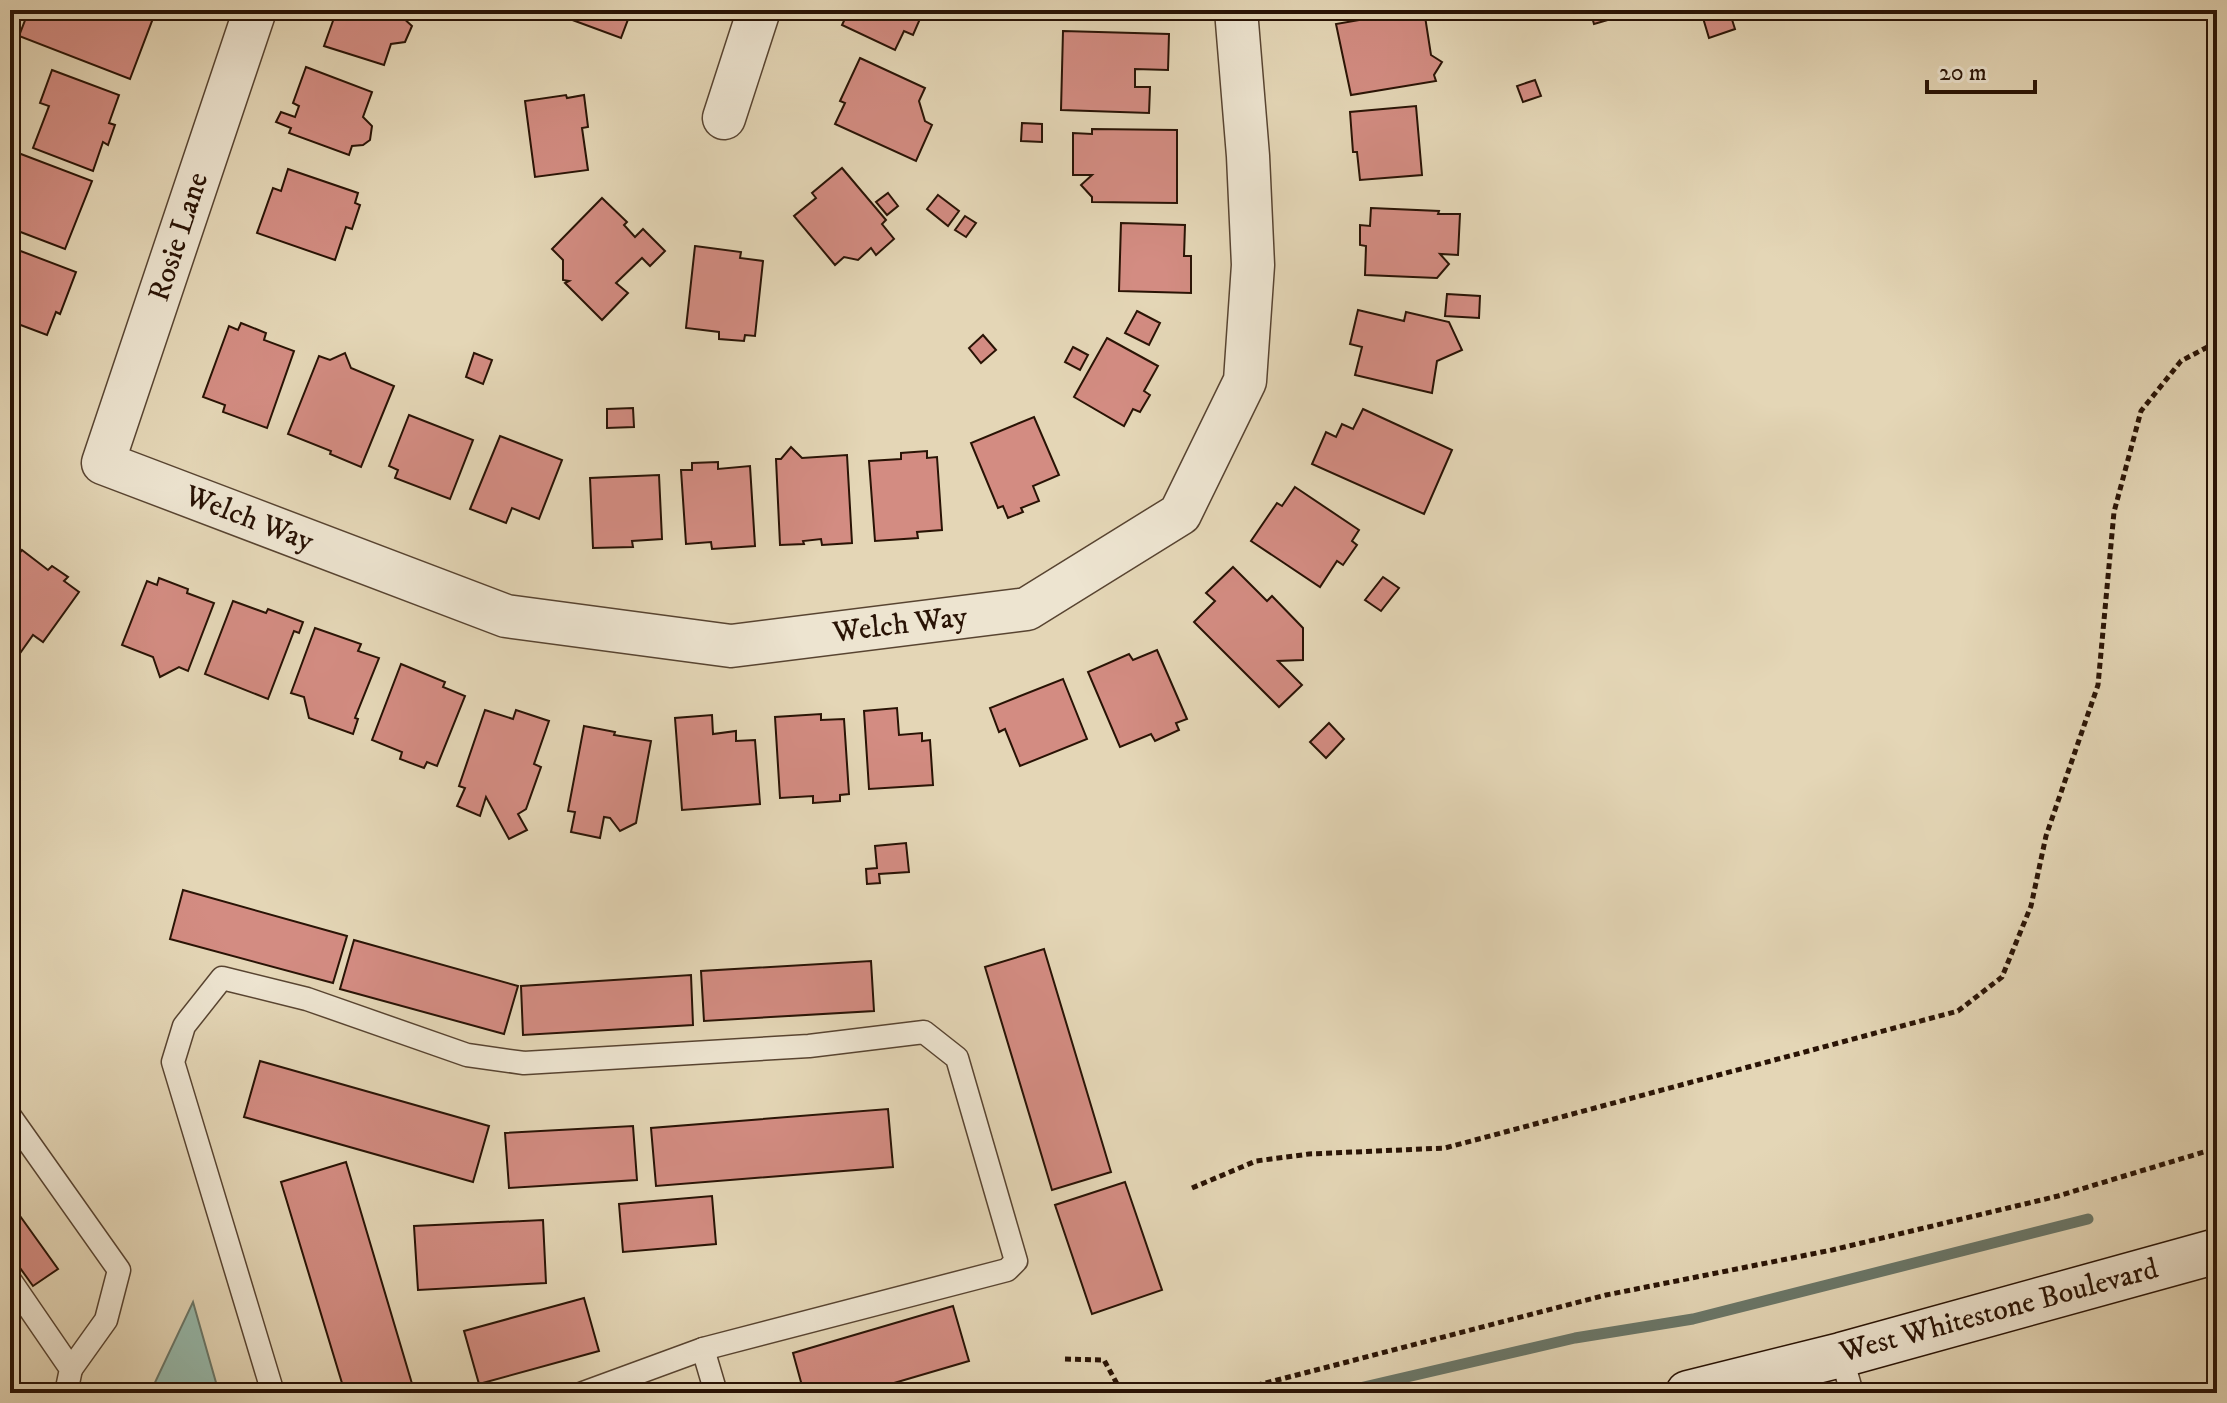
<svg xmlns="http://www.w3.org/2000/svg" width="2227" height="1403" font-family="'IM FELL DW Pica',serif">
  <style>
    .water { fill: #96b9ab; stroke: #6a7769; stroke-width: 2 }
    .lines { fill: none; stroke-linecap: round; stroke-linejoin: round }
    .stream { stroke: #6a7769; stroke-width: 11 }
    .building { fill: #d38c82; stroke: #291305; stroke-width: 2 }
    .service-casing { stroke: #584431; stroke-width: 25 }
    .minor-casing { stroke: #584431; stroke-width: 45 }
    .secondary-casing { stroke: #291305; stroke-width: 47 }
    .path { stroke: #291305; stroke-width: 5; stroke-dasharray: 6 4; stroke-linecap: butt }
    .service { stroke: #ede4d0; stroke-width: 22 }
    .minor { stroke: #ede4d0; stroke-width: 42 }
    .secondary { stroke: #ede4d0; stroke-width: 44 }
    .labels { text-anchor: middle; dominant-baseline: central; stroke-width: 6; stroke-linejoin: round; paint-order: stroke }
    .street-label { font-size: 30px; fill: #291305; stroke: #ede4d0 }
  </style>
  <rect width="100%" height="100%" fill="#e4d6b6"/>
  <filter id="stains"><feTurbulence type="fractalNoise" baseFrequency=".0025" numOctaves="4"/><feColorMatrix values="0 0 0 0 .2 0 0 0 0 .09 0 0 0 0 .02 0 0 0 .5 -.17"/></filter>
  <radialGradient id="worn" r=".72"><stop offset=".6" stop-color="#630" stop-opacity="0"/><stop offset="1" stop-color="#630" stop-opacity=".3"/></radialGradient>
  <path class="water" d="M193 1302 219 1393H150Z"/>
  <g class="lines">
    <path class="stream" d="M1338 1393 1575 1338 1693 1319 2088 1219"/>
  </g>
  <g class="building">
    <path d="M29 10H146L155 13 130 79 19 36Z"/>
    <path d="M330 10H403L401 16 412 26 405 42 391 44 384 65 324 46 334 18 328 16Z"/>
    <path d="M636 10 633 19 629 17 621 38 548 11Z"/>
    <path d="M849 10H919L923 12 913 35 904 31 895 50 842 25Z"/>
    <path d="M1417 10H1424L1431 55 1442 62 1434 75 1436 81 1351 95 1336 24Z"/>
    <path d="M1590 10H1642L1594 24Z"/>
    <path d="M1729 10 1735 29 1709 38 1703 18Z"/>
    <path d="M1063 31 1169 34 1168 70 1135 69V87H1150L1149 113 1061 110Z"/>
    <path d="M860 58 925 88 919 101 925 121 932 125 916 161 835 124 845 103 840 101Z"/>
    <path d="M306 67 372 92 363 117 372 126 370 140 363 145 352 146 349 155 289 133 291 128 276 122 281 112 295 117 299 106 293 103Z"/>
    <path d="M52 70 119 95 109 123 115 125 108 145 103 142 93 171 33 148 49 106 40 103Z"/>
    <path d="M1535 80 1541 96 1523 102 1517 86Z"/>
    <path d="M566 95 567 98 584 95 588 127 582 128 588 170 535 177 525 101Z"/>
    <path d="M1416 106 1422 175 1360 180 1357 152H1353L1350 112Z"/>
    <path d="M1022 123 1042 124V142L1021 141Z"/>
    <path d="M1092 129 1177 130V203L1092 202V197L1081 185 1092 175H1073V133L1092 134Z"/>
    <path d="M13 151 92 181 65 249 10 228V158Z"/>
    <path d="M842 168 886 220 882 224 894 239 876 255 871 248 858 260 844 257 835 265 794 216 816 198 812 193Z"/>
    <path d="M288 169 358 193 355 203 360 205 352 229 346 227 335 260 257 233 273 188 281 191Z"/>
    <path d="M888 193 898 206 887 215 876 202Z"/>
    <path d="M938 195 959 211 948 226 927 209Z"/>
    <path d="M602 198 627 222 624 225 635 237 643 229 665 251 650 266 642 258 616 283 628 293 602 320 565 283 569 281 563 280V260L552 249Z"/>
    <path d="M1371 208 1439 211 1438 214H1460L1458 255 1440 254 1449 264 1437 278 1365 275 1366 246 1360 245V225L1370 226Z"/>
    <path d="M965 216 976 223 966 237 955 230Z"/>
    <path d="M1121 223 1185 225 1184 256H1191V293L1119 291Z"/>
    <path d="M695 246 741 252 740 258 763 261 755 336 745 335 744 341 719 339V332L686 328Z"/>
    <path d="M10 247 76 272 60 314 56 312 47 335 10 321Z"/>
    <path d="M1447 294 1480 296 1479 318 1445 316Z"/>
    <path d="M1358 310 1404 321 1406 312 1449 322 1462 350 1437 361 1432 393 1355 375 1362 347 1350 344Z"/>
    <path d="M1137 311 1160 323 1149 345 1125 333Z"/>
    <path d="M241 323 266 333 264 340 294 351 267 428 223 412 225 405 203 397 229 326 238 330Z"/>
    <path d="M983 335 996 350 981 363 969 348Z"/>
    <path d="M1107 338 1158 366 1144 391 1150 395 1140 412 1133 409 1124 426 1074 397Z"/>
    <path d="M10 340 19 343 15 353 19 355 10 383Z"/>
    <path d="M1073 347 1088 355 1080 370 1065 362Z"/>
    <path d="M345 353 351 368 394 386 361 467 330 454 331 451 288 434 319 356 330 360Z"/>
    <path d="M474 353 492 360 483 384 466 377Z"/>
    <path d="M633 408 634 427 607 428V409Z"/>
    <path d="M1363 409 1452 450 1424 514 1312 464 1326 432 1336 437 1342 424 1353 429Z"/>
    <path d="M409 415 473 440 450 499 395 478 398 470 389 466Z"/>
    <path d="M1034 417 1059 475 1033 486 1039 501 1021 508 1023 512 1008 518 1003 506 998 508 971 443Z"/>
    <path d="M500 436 562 460 539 519 512 508 506 523 470 509Z"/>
    <path d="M791 447 802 458 847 455 852 543 822 545 821 539 803 541 804 544 780 545 776 459H781Z"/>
    <path d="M927 451V458L937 457 942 530 917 532 918 538 875 541 869 461 901 459V453Z"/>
    <path d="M718 462V469L750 466 755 546 712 549 711 542 686 544 681 470H692V463Z"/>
    <path d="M659 475 662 539 632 541 633 547 593 548 590 478Z"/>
    <path d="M1295 487 1359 530 1352 541 1357 545 1343 565 1337 561 1320 587 1251 541 1277 503 1282 506Z"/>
    <path d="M22 550 48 570 52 566 68 577 64 581 79 592 43 642 33 635 16 659 10 655V566Z"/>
    <path d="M1233 567 1267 601 1272 596 1303 628V660L1278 661 1302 685 1279 707 1194 622 1215 601 1206 593Z"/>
    <path d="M1383 577 1399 588 1381 611 1365 600Z"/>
    <path d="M159 578 188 589 187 593 214 603 188 671 179 667 160 677 153 657 122 645 147 581 157 585Z"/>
    <path d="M233 601 266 613 268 609 303 622 299 633 294 631 268 699 205 674Z"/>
    <path d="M315 628 361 644 358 651 379 658 355 718 358 719 353 734 309 718 304 697 291 693Z"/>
    <path d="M1157 650 1187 719 1176 723 1179 730 1157 740 1155 741 1151 734 1120 747 1088 672 1129 654 1133 660Z"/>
    <path d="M401 664 445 682 443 687 465 696 437 766 427 762 424 768 400 759 402 752 372 740Z"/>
    <path d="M1063 679 1087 739 1020 766 1005 729 999 732 990 708Z"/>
    <path d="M897 708 899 735 922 733V741L930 740 933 785 869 789 864 711Z"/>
    <path d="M485 710 513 719 516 710 549 721 534 764 541 767 526 809 518 814 527 830 509 839 486 797 480 816 457 806 465 788 459 786Z"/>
    <path d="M821 714V720L844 719 849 794 840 795V801L813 803V796L780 798 775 717Z"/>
    <path d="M712 715 713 734 736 731V741L755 740 760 804 682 810 675 718Z"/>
    <path d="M1329 723 1344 739 1326 758 1310 742Z"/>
    <path d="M584 726 615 732 614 735 651 741 636 823 620 831 610 818 604 817 600 838 571 832 575 812 568 811Z"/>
    <path d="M906 843 909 872 879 874 880 883 867 884 866 869 877 868 875 846Z"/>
    <path d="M183 890 347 936 333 983 170 939Z"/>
    <path d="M354 940 518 986 504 1034 340 989Z"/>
    <path d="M1044 949 1111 1172 1052 1190 985 967Z"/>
    <path d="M871 961 874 1011 704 1021 701 971Z"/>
    <path d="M691 975 693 1025 523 1035 521 986Z"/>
    <path d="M260 1061 489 1126 473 1182 244 1117Z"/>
    <path d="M888 1109 893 1167 656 1186 651 1128Z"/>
    <path d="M633 1126 637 1180 509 1188 505 1133Z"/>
    <path d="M346 1162 413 1387 391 1393H345L281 1182Z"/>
    <path d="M1125 1182 1162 1290 1092 1314 1055 1205Z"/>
    <path d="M712 1196 716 1244 623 1252 619 1204Z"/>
    <path d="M10 1202 58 1269 33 1286 10 1254Z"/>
    <path d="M543 1220 546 1283 418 1290 414 1226Z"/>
    <path d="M584 1298 599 1351 479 1384 464 1331Z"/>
    <path d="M953 1306 969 1361 860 1393H804L793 1353Z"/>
  </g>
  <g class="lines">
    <g class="service-casing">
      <g id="service">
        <path d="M10 1116 119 1270 106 1320 71 1369"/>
        <path d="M10 1280 71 1369 66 1393"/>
        <path d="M703 1349 716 1393"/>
        <path d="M1841 1355 1852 1393"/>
        <path d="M273 1393 173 1062 184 1026 222 978 307 999 467 1055 524 1063 809 1046 924 1032 957 1058 1016 1261 1007 1270 703 1349 583 1393"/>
      </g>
    </g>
    <g class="minor-casing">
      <g id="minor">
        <path d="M255 10 103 463 506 616 731 646 1027 609 1180 514 1245 381 1253 265 1248 156 1236 10"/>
        <path d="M724 118 759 10"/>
      </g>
    </g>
    <g class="secondary-casing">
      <path id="secondary" d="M1688 1393 1841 1355 2217 1251"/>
    </g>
    <g class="path">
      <path d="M1192 1188 1256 1161 1309 1154 1445 1148 1958 1011 2002 977 2031 906 2046 836 2098 685 2114 512 2141 411 2181 361 2217 342"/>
      <path d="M1065 1359 1104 1360 1122 1393"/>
      <path d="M1227 1393 1606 1295 1832 1250 2058 1196 2217 1148"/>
    </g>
    <use href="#service" class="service"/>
    <use href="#minor" class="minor"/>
    <use href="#secondary" class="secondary"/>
  </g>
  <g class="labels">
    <g class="street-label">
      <text transform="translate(179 237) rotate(-72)">Rosie Lane</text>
      <text transform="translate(249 519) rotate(21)">Welch Way</text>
      <text transform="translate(900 625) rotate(-7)">Welch Way</text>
      <text transform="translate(1999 1311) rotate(-15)">West Whitestone Boulevard</text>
    </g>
  </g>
  <rect width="2227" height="1403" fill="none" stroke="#e4d6b6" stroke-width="40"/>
  <rect x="12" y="12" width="2203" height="1379" fill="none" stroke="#291305" stroke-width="4"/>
  <rect x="20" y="20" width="2187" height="1363" fill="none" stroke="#291305" stroke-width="2"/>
  <path d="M1927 80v12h108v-12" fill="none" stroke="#291305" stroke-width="4"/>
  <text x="1939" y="80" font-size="24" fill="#291305" stroke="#ede4d0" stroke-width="6" paint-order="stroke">20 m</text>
  <rect width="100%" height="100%" filter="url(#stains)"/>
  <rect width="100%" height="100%" fill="url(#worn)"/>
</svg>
